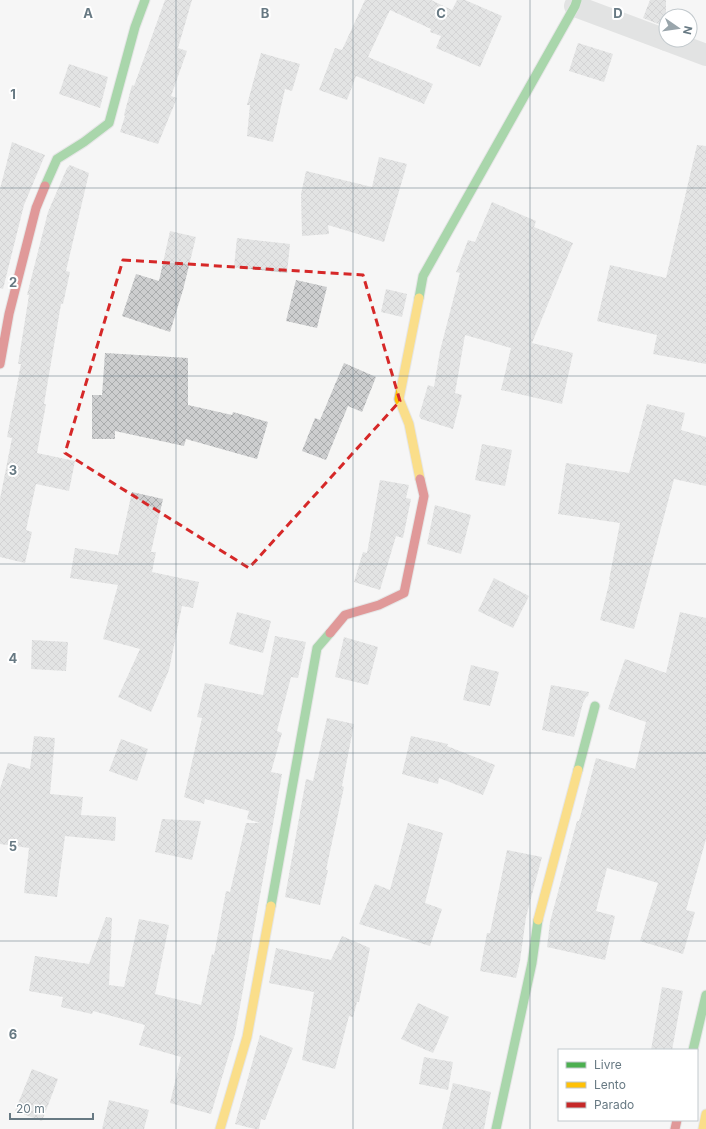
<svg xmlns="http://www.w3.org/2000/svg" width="706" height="1129" font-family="Inter,sans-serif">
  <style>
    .building { fill: url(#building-cross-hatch) }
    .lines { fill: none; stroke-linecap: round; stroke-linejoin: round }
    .fast-casing { stroke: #d2d3d4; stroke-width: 11 }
    .slow-casing { stroke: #d2d3d4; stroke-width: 11 }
    .jam-casing { stroke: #d2d3d4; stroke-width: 11 }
    .street { stroke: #cacccc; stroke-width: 22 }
    .fast { stroke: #4caf50; stroke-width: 9 }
    .slow { stroke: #ffc107; stroke-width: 9 }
    .jam { stroke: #c62828; stroke-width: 9 }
    .marked { fill: none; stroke: #d62828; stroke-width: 3; stroke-dasharray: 8 5; stroke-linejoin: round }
    .grid { fill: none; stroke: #677983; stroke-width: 1; stroke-opacity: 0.55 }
    .grid-label { font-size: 13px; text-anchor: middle; font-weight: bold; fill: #677983; stroke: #fff; stroke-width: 4; stroke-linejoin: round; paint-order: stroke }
  </style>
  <defs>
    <pattern id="building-cross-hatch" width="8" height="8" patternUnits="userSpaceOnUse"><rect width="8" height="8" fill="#cdcecf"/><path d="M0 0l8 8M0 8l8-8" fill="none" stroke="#aaacad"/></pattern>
  </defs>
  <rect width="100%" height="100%" fill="#f6f6f5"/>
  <g class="building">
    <path d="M165 0H192L178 48 187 51 171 96 177 98 158 144 120 132 125 116 124 115 132 85 134 86Z"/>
    <path d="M365 0H431L452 10 457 0H465L502 16 480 67 436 48 441 36 430 32 431 29 390 10 368 57 433 84 424 104 356 76 347 100 319 90 335 48 342 50Z"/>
    <path d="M650 0H666V27L643 18Z"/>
    <path d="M578 43 613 54 604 82 569 71Z"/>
    <path d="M261 53 300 64 292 91 285 89 273 142 247 136 250 105H247Z"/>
    <path d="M69 64 108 77 100 108 59 94Z"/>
    <path d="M12 142 45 155 24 205 3 289 0 288V189Z"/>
    <path d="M697 145 706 146V364L653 354 657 335 597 321 610 265 666 278Z"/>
    <path d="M379 157 407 164 384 242 328 225 329 234 302 236 301 194 306 171 372 187Z"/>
    <path d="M70 165 89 173 66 271 70 272 63 304H61L44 404H46L37 453 75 461 69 491 36 484 26 530 32 532 25 563 0 557V499L12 438 7 437 21 364H18L29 295H27L48 212 67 168Z"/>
    <path d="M492 202 536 221 534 227 573 243 532 343 573 353 562 404 501 390 511 348 465 335 455 393 462 395 453 429 421 419 419 416 428 385 434 387 440 351 460 273 456 272 468 240 475 242Z"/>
    <path d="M170 231 196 237 183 290 170 332 122 316 136 274 159 281Z"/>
    <path d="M237 238 290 244 287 273 234 267Z"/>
    <path d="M296 280 327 287 317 328 286 321Z"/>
    <path d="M386 289 407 294 402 317 381 312Z"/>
    <path d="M105 353 188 358V405L232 415 233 412 268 422 257 459 186 439 184 446 115 431V439H92V395H102Z"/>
    <path d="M344 363 376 377 362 412 348 406 326 460 302 451 315 418 320 420Z"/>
    <path d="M647 404 685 413 681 430 706 437V486L674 479 634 629 600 620 610 580H609L620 523 558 514 566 463 629 473Z"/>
    <path d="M482 444 512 450 505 486 475 480Z"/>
    <path d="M380 480 409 485 406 498 411 499 403 538 396 536 380 590 354 582 363 552 367 553Z"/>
    <path d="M132 492 163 499 151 552H156L152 572 199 582 193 608 182 606 169 670 151 712 118 697 140 649 103 639 118 585 70 578 75 548 118 555Z"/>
    <path d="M435 505 471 515 461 554 427 544Z"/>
    <path d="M494 578 529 596 513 628 478 611Z"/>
    <path d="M237 612 271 621 263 653 229 644Z"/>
    <path d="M680 612 706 618V839L686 910 695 912 683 954 640 941 658 883 607 868 596 911 615 916 605 960 547 947 550 922 577 821H579L596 758 635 769 646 722 608 709 625 659 666 673Z"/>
    <path d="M275 636 306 642 298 678 291 677 277 731 282 733 271 772 282 774 235 1034 211 1114 170 1103 181 1057 139 1045 145 1025 93 1011 92 1014 61 1007 63 997 29 991 35 956 89 964 106 917 112 918 109 985 124 987 139 919 169 925 155 994 201 1005 212 954 214 955 226 891 230 892 246 823H260L247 819 249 811 205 799 204 804 184 797 202 718 197 717 205 683 263 695Z"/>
    <path d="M344 637 378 647 368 685 335 677Z"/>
    <path d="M32 640 68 642 66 671 31 669Z"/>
    <path d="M471 665 499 672 490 706 463 700Z"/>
    <path d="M551 685 589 692 588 696 586 697 583 703 574 737 542 730Z"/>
    <path d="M327 718 354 724 342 786 344 787 326 870H328L320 905 285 897 306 779 313 781Z"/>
    <path d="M34 736 55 738 50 794 83 797 81 815 116 817 115 841 65 836 57 897 24 893 29 848 0 844V789L8 763 30 769Z"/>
    <path d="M411 736 448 744 447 746 495 765 483 795 439 778 438 784 402 774Z"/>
    <path d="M121 739 148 749 137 781 109 771Z"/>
    <path d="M162 819 201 821 192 860 155 852Z"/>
    <path d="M408 823 443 833 425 903 442 909 430 946 359 924 375 884 390 890Z"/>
    <path d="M507 850 542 857 526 917 520 961 516 978 480 971 487 933H490Z"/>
    <path d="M342 936 370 948 359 1002H357L353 1017 349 1016 335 1069 302 1060 314 992 269 983 276 948 331 960Z"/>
    <path d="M662 987 683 991 672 1050H651Z"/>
    <path d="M418 1003 449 1017 433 1053 401 1039Z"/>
    <path d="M260 1035 293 1048 265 1120 261 1119 259 1129H255L235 1124Z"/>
    <path d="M424 1057 453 1062 448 1090 419 1084Z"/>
    <path d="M32 1069 58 1079 42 1121 15 1111Z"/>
    <path d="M453 1083 491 1092 484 1129H442Z"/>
    <path d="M109 1100 149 1110 144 1129H102Z"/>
  </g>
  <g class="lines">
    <g class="fast-casing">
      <g id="fast">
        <path d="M45 186 57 159 84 142 109 123 135 27 145 0"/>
        <path d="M419 298 423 276 575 6 577 0"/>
        <path d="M578 770 595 706"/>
        <path d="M271 906 317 648 330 633"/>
        <path d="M693 1050 706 995"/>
        <path d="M496 1129 532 963 538 920"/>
      </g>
    </g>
    <g class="slow-casing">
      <g id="slow">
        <path d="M419 298 399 399 409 424 420 479"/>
        <path d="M538 920 578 770"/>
        <path d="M220 1129 247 1037 271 906"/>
        <path d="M703 1129 706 1114"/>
      </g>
    </g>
    <g class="jam-casing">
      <g id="jam">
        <path d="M0 364 9 314 36 208 45 186"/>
        <path d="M330 633 345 615 379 605 404 593 424 496 420 479"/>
        <path d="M675 1129 677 1120"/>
      </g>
    </g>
    <g class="street">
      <path d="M575 6 666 40"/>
      <path d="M666 40 706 55"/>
    </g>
    <use href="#fast" class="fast"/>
    <use href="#slow" class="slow"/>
    <use href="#jam" class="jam"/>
  </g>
  <path d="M0 0H706V1129H0ZM123 260 363 275 400 401 249 568 65 453Z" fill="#f6f6f5" fill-opacity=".55" fill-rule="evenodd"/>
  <path class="marked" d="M123 260 363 275 400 401 249 568 65 453Z"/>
  <path class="grid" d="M176 0V1129M353 0V1129M530 0V1129M0 188H706M0 376H706M0 564H706M0 753H706M0 941H706"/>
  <g class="grid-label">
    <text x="88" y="18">A</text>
    <text x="265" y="18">B</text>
    <text x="441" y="18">C</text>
    <text x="618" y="18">D</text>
    <text x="13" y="99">1</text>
    <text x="13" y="287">2</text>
    <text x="13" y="475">3</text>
    <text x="13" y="663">4</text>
    <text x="13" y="851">5</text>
    <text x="13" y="1039">6</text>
  </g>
  <rect x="558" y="1049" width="140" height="72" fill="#ffffff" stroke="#c2c9cd"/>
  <rect x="566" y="1062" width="20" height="6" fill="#4caf50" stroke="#c2c9cd"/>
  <text x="594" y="1069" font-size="12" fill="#677983">Livre</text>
  <rect x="566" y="1082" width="20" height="6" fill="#ffc107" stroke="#c2c9cd"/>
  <text x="594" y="1089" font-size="12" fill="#677983">Lento</text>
  <rect x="566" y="1102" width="20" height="6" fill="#c62828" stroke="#c2c9cd"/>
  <text x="594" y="1109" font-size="12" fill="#677983">Parado</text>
  <g transform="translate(678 28) rotate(103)"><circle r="19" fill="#ffffff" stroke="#c2c9cd"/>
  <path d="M0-3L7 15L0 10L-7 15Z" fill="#99a5ab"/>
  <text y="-6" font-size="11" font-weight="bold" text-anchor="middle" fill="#677983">N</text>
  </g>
  <path d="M10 1113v6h83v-6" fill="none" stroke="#677983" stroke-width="2"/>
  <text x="16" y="1113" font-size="12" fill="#677983" stroke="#ffffff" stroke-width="3" paint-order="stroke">20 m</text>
</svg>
